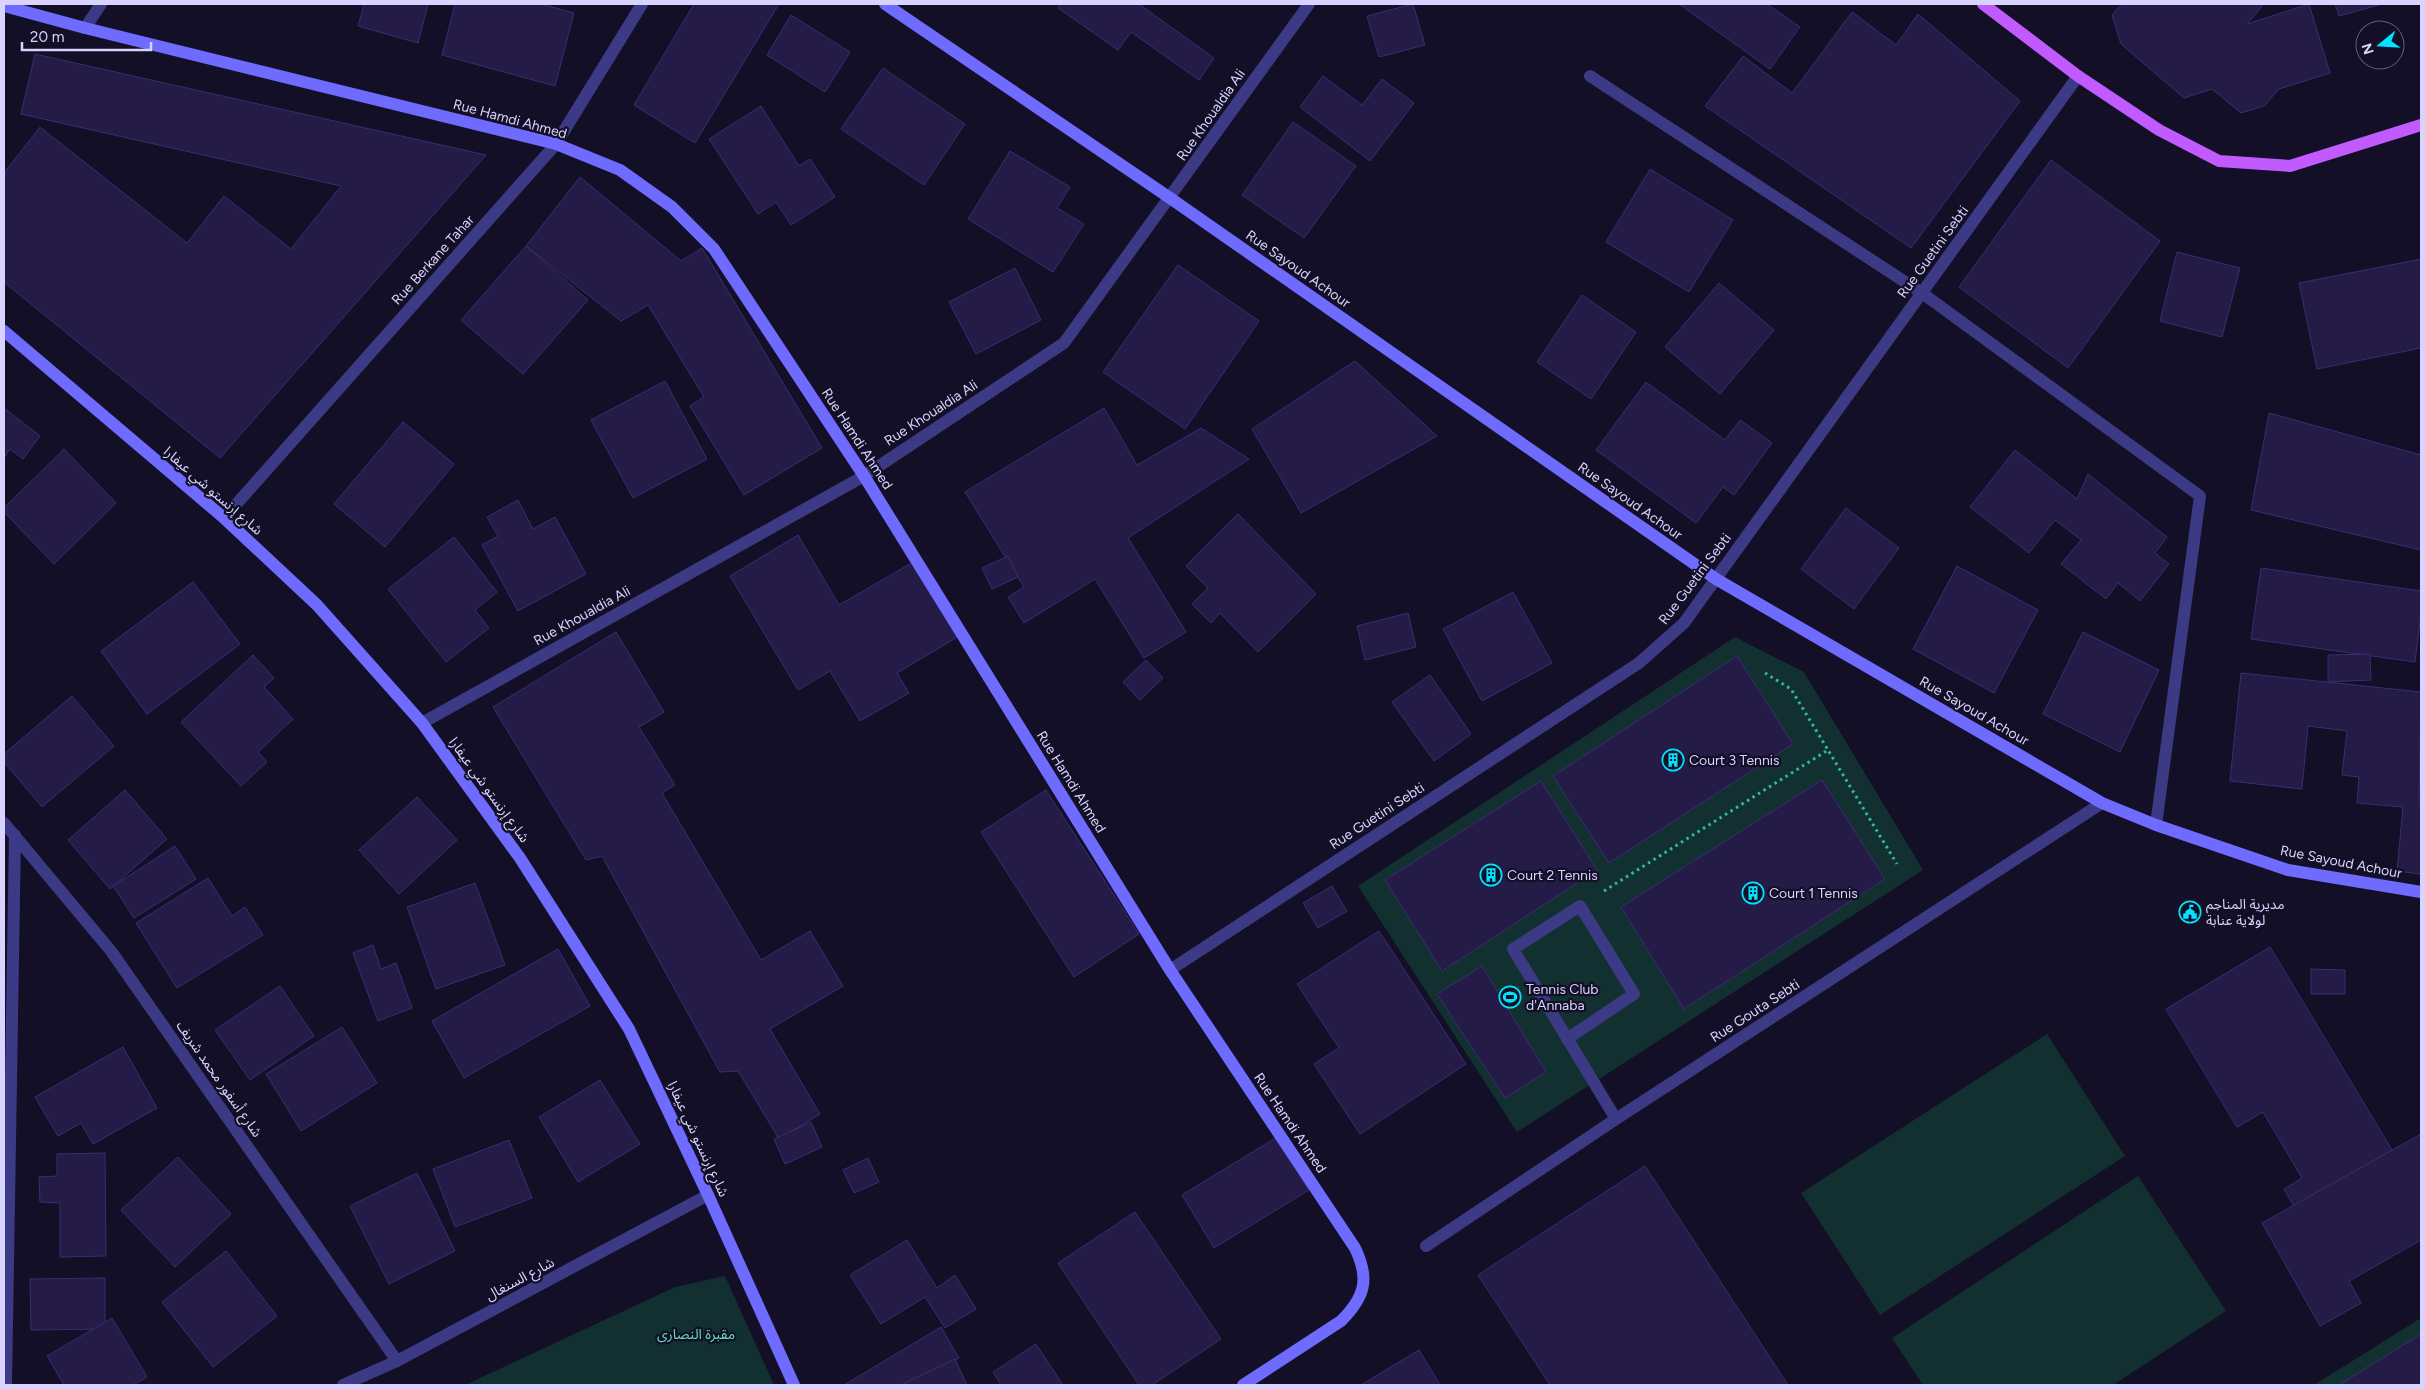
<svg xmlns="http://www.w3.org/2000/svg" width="2425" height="1389" font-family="Figtree,'Noto Sans Arabic',sans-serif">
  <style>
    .green { fill: #12302f }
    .building { fill: #241b47; stroke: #3b2d73 }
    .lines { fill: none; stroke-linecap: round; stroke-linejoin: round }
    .path { stroke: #2fb8b0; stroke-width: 3; stroke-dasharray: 2.5 4; stroke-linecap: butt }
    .lane { stroke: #3d3a85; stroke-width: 12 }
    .street { stroke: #3d3a85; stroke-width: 12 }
    .secondary { stroke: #6f6bff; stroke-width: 12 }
    .primary { stroke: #c25bff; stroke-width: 12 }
    .labels { text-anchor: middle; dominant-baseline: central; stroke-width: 4.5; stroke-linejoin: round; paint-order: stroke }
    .street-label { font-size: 14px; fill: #d9d4ff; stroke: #130f26 }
    .poi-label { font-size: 14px; fill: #d9d4ff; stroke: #130f26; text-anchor: start }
    .park-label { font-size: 14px; fill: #5fe0c0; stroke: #130f26 }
  </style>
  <rect width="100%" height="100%" fill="#130f26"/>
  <g class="green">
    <path d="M1735 637 1804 672 1923 870 1517 1132 1358 886Z"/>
    <path d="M2047 1034 2125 1156 1880 1315 1801 1193Z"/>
    <path d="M2138 1176 2226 1311 2113 1385H1923L1892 1338Z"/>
    <path d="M725 1276 774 1385H465L675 1287Z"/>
    <path d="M2421 1318V1385H2314Z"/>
  </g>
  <g class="building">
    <path d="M364 4H428L418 43 358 26Z"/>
    <path d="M455 4H541L574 13 555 86 442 55Z"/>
    <path d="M694 4H779L695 143 634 105Z"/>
    <path d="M1061 4H1139L1214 58 1199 80 1131 32 1118 50 1058 8Z"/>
    <path d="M1413 4 1425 45 1379 57 1367 16Z"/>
    <path d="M1679 4H1767L1800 27 1770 69Z"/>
    <path d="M2122 4H2264L2247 24 2309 4 2330 73 2279 89 2264 106 2241 113 2212 89 2184 98 2121 44 2112 15Z"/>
    <path d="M2335 4H2382L2339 16Z"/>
    <path d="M1852 12 1896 45 1918 14 2020 101 1911 248 1705 106 1743 56 1792 93Z"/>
    <path d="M791 15 850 52 825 92 767 55Z"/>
    <path d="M35 54 486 155 220 458 4 282V173L40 127 187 243 224 196 291 249 341 186 21 114Z"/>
    <path d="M883 68 965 124 924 185 841 129Z"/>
    <path d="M1323 76 1362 105 1382 79 1414 103 1370 161 1300 107Z"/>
    <path d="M761 106 799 166 810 159 835 197 791 225 776 202 758 214 709 139Z"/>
    <path d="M1293 122 1356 166 1304 238 1242 195Z"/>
    <path d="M1010 151 1070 187 1057 208 1084 224 1053 272 968 219Z"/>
    <path d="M2051 160 2160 241 2068 368 1959 287Z"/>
    <path d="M1650 169 1733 220 1689 292 1606 242Z"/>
    <path d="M580 177 681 261 702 248 822 448 744 495 690 406 704 397 648 305 621 321 526 246Z"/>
    <path d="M526 246 588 300 523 374 461 320Z"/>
    <path d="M2177 252 2240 268 2222 337 2160 321Z"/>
    <path d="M2421 259V348L2317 369 2299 283Z"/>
    <path d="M1178 265 1259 321 1185 429 1103 372Z"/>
    <path d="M1015 268 1041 320 976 354 949 302Z"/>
    <path d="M1719 283 1774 330 1720 394 1665 347Z"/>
    <path d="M1582 295 1636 332 1591 399 1537 362Z"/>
    <path d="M1355 361 1437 436 1301 513 1252 429Z"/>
    <path d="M665 381 707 459 633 498 591 420Z"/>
    <path d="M1646 382 1725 440 1740 420 1772 443 1734 495 1723 487 1696 523 1596 450Z"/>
    <path d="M4 408 40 436 23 459 10 449 4 458Z"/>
    <path d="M1104 408 1137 465 1201 428 1249 459 1128 538 1186 632 1144 658 1095 579 1024 623 1008 597 1024 587 965 492Z"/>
    <path d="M2269 413 2421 455V550L2251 510Z"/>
    <path d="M403 422 454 464 385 547 334 504Z"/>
    <path d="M64 449 116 503 54 564 4 512V508Z"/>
    <path d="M2015 450 2077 499 2088 474 2167 537 2155 553 2169 564 2140 601 2118 583 2106 599 2061 564 2081 540 2055 520 2029 553 1970 507Z"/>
    <path d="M518 500 533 529 555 517 586 574 518 611 482 545 498 536 487 517Z"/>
    <path d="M1846 508 1899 548 1854 609 1801 569Z"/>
    <path d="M1238 514 1316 594 1258 652 1220 613 1211 623 1192 604 1208 588 1186 566Z"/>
    <path d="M798 535 839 605 915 561 959 636 897 673 909 693 860 721 830 671 798 690 730 576Z"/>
    <path d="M454 537 497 592 475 610 489 628 446 662 388 589Z"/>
    <path d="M1008 556 1018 577 992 589 982 568Z"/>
    <path d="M1957 566 2038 610 1994 693 1913 649Z"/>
    <path d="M2261 568 2421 591V614L2415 662 2251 639Z"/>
    <path d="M193 582 240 644 147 714 101 651Z"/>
    <path d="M1513 592 1552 663 1482 701 1443 629Z"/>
    <path d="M1408 613 1416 647 1365 660 1357 626Z"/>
    <path d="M616 632 664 712 639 727 675 785 662 793 761 960 810 931 843 986 770 1029 820 1114 779 1139 738 1071 720 1072 602 856 586 860 493 707Z"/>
    <path d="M2083 632 2159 670 2120 752 2043 714Z"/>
    <path d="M2370 654 2371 680 2328 682V655Z"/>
    <path d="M253 655 274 678 264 687 293 719 258 752 267 762 241 786 181 722Z"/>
    <path d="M1737 656 1793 744 1609 863 1553 776Z"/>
    <path d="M1146 660 1163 678 1140 700 1123 682Z"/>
    <path d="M2241 673 2421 692 2419 804 2421 805V874L2397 871 2403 807 2357 803 2359 777 2342 775 2347 731 2308 726 2302 789 2230 781Z"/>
    <path d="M1430 675 1471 734 1434 761 1392 702Z"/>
    <path d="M72 696 114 746 42 807 4 762V754Z"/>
    <path d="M1822 780 1885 879 1684 1009 1621 907Z"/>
    <path d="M1541 781 1597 870 1442 971 1385 880Z"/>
    <path d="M125 790 167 839 110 889 68 840Z"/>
    <path d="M1046 790 1139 934 1074 977 981 832Z"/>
    <path d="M417 797 457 840 399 894 359 850Z"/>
    <path d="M175 846 196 879 134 918 113 886Z"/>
    <path d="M208 878 232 916 245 907 263 935 177 988 136 923Z"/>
    <path d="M475 883 505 965 436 989 407 907Z"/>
    <path d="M1332 886 1347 911 1318 928 1303 903Z"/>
    <path d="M1379 931 1466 1064 1360 1134 1314 1064 1339 1048 1297 984Z"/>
    <path d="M373 945 381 969 396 963 412 1008 378 1021 353 953Z"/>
    <path d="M2270 947 2392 1150 2295 1208 2284 1189 2302 1178 2263 1112 2237 1127 2166 1009Z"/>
    <path d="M558 949 590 1006 464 1078 432 1021Z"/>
    <path d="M1482 966 1546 1072 1505 1098 1437 994Z"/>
    <path d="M2311 969 2345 970V994H2311Z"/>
    <path d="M280 986 314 1036 250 1080 215 1030Z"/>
    <path d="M342 1027 377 1083 301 1131 266 1074Z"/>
    <path d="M123 1047 157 1108 93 1144 81 1123 58 1136 35 1097Z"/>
    <path d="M600 1080 640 1144 578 1182 539 1117Z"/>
    <path d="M811 1122 822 1147 785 1164 774 1139Z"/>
    <path d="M2421 1134V1240L2349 1281 2361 1303 2320 1326 2262 1223Z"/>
    <path d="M1277 1137 1309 1190 1214 1248 1182 1195Z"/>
    <path d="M509 1140 532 1198 455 1227 433 1169Z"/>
    <path d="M105 1153 106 1256 60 1257V1203L40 1202 39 1177 57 1176V1154Z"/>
    <path d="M178 1157 231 1214 175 1267 121 1210Z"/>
    <path d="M868 1158 879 1182 854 1193 843 1170Z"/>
    <path d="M1645 1166 1788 1385H1550L1478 1275Z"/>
    <path d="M417 1173 455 1251 389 1284 350 1206Z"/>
    <path d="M1135 1212 1221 1339 1152 1385H1139L1058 1263Z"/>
    <path d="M907 1240 937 1288 955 1275 976 1309 945 1328 925 1297 881 1324 850 1275Z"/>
    <path d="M226 1251 277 1316 213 1367 162 1302Z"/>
    <path d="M105 1278V1329L31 1330 30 1279Z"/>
    <path d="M112 1318 147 1377 133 1385H64L47 1356Z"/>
    <path d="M941 1327 959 1358 914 1385H844Z"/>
    <path d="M2421 1334V1385H2339Z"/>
    <path d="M1036 1344 1063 1385H1001L993 1372Z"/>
    <path d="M1419 1350 1440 1385H1361Z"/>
    <path d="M955 1359 967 1385H901Z"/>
  </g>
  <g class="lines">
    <g class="path">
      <path d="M1765 673 1791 689 1828 750"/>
      <path d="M1604 891 1828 750 1897 864"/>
    </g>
    <path class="lane" d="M1567 1039 1634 994 1580 906 1513 949 1616 1119"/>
    <g class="street">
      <path d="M85 28 101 4"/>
      <path d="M1590 76 1922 293 2200 496 2156 825"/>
      <path d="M224 518 556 144 642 4"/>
      <path d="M422 723 864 476 1064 343 1309 4"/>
      <path d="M4 823 111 951 397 1361"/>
      <path d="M1170 970 1639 663 1684 623 2078 76"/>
      <path d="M1426 1246 1616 1119 2102 803"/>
      <path d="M6 1385 15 835"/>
      <path d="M343 1385 397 1361 708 1195"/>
    </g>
    <g class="secondary">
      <path d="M885 4 1170 198 1716 579 2102 803 2156 825 2288 870 2421 892"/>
      <path d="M4 6 85 28 556 144 620 170 672 207 714 249 864 476 1170 970 1355 1248C1370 1279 1365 1297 1341 1321L1243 1385"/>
      <path d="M4 331 224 518 317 605 422 723 520 858 629 1029 708 1195 794 1385"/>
    </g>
    <path class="primary" d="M1983 4 2078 76 2159 130 2219 161 2290 166 2421 125"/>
  </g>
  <defs>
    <g id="building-ring" transform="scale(1.125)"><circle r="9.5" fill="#130f26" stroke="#00e5ff" stroke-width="1.5"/><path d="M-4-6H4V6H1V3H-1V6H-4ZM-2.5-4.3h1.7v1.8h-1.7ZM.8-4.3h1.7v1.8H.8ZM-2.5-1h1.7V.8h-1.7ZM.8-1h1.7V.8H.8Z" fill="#00e5ff"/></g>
    <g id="civic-ring" transform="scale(1.125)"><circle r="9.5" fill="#130f26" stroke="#00e5ff" stroke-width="1.5"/><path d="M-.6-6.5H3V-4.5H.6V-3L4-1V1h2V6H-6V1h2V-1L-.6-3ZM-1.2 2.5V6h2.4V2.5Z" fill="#00e5ff"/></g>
    <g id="stadium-ring" transform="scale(1.125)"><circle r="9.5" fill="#130f26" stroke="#00e5ff" stroke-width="1.5"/><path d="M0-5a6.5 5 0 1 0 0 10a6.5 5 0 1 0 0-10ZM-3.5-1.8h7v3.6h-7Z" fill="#00e5ff"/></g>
  </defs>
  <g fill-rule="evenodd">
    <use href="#building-ring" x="1673" y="760"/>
    <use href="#building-ring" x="1491" y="875"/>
    <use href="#building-ring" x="1753" y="893"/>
    <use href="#civic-ring" x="2190" y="912"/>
    <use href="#stadium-ring" x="1510" y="997"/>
  </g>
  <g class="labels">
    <g class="street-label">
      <text transform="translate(1211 115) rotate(-55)">Rue Khoualdia Ali</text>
      <text transform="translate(510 119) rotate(15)">Rue Hamdi Ahmed</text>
      <text transform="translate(1933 252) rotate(-54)">Rue Guetini Sebti</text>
      <text transform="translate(433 260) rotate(-48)">Rue Berkane Tahar</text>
      <text transform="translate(1298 269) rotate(35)">Rue Sayoud Achour</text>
      <text transform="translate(931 413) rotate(-33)">Rue Khoualdia Ali</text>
      <text transform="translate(857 439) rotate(57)">Rue Hamdi Ahmed</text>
      <text transform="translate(213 491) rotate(41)">شارع إرنستو شي عيفارا</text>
      <text transform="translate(1630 501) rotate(35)">Rue Sayoud Achour</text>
      <text transform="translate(1695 579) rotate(-53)">Rue Guetini Sebti</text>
      <text transform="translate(582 616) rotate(-29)">Rue Khoualdia Ali</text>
      <text transform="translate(1974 711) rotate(30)">Rue Sayoud Achour</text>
      <text transform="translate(1071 782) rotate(58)">Rue Hamdi Ahmed</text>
      <text transform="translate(489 790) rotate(54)">شارع إرنستو شي عيفارا</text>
      <text transform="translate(1377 816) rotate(-33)">Rue Guetini Sebti</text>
      <text transform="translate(2341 862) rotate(11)">Rue Sayoud Achour</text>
      <text transform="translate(1755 1011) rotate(-33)">Rue Gouta Sebti</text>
      <text transform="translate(219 1079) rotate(55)">شارع أسفور محمد شريف</text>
      <text transform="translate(1290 1123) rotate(56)">Rue Hamdi Ahmed</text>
      <text transform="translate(698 1139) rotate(65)">شارع إرنستو شي عيفارا</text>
      <text transform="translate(520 1279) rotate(-28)">شارع السنغال</text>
    </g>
    <g class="poi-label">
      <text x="1689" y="760">Court 3 Tennis</text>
      <text x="1507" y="875">Court 2 Tennis</text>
      <text x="1769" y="893">Court 1 Tennis</text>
      <text x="2206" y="904">مديرية المناجم<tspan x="2206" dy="16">لولاية عنابة</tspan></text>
      <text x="1526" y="989">Tennis Club<tspan x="1526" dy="16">d'Annaba</tspan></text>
    </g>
    <g class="park-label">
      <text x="696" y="1334">مقبرة النصارى</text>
    </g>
  </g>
  <rect width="2425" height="1389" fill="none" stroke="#d9d4ff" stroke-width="10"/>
  <g transform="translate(2380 45) rotate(252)"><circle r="24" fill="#130f26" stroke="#625e7d"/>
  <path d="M0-4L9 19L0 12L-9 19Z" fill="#00e5ff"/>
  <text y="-8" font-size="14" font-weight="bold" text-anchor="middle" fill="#d9d4ff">N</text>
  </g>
  <path d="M22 42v8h129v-8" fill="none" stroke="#d9d4ff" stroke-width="2.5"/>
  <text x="30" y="42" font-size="15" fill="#d9d4ff" stroke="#130f26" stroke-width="4" paint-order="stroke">20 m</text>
</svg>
